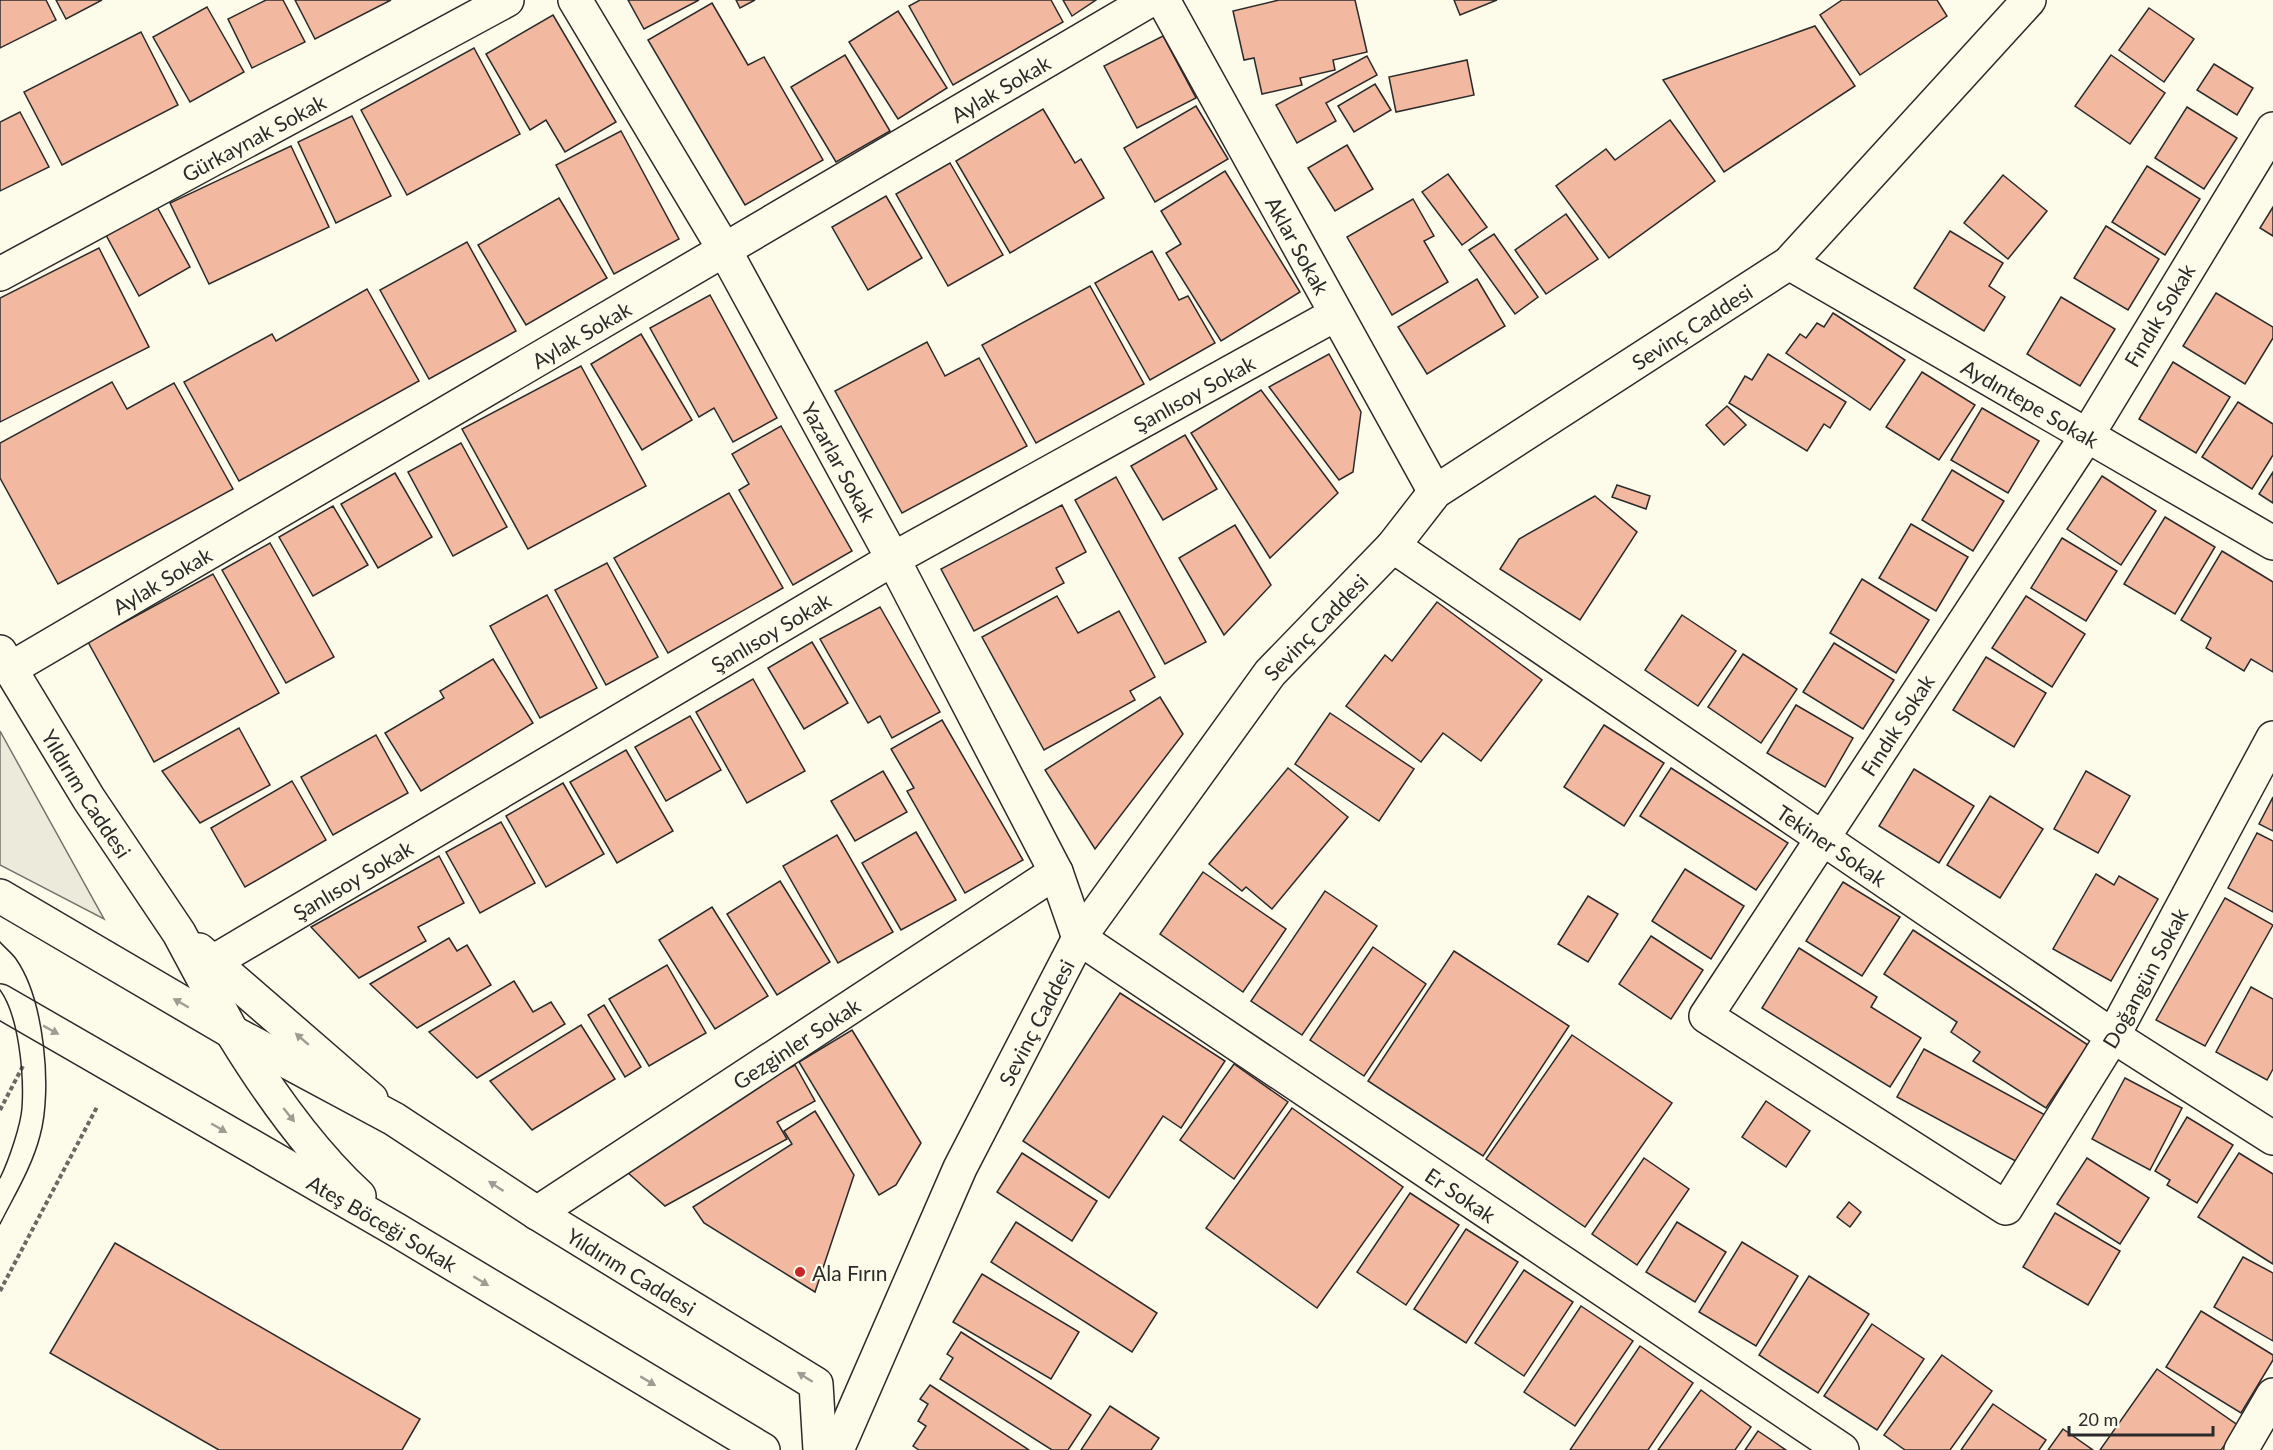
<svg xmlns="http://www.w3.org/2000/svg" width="2273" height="1450" font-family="Lato,sans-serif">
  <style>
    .green { fill: #ecebdb; stroke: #74746e; stroke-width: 1.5 }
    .building { fill: #f2b8a0; stroke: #2b2b2b; stroke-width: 1.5 }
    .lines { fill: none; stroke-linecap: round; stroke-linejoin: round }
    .minor-casing { stroke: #2b2b2b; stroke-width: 36 }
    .major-casing { stroke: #2b2b2b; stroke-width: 36 }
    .path { stroke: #6a6964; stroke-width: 4; stroke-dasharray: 4.5 3; stroke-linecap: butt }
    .minor { stroke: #fdfbea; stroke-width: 33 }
    .major { stroke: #fdfbea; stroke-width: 33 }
    .tram { stroke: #2b2b2b; stroke-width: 1.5 }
    .oneway { fill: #9e9d94 }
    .poi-dot { fill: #c62828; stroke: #fdfbea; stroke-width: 2 }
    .labels { text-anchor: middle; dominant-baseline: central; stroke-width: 4.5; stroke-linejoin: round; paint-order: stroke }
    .street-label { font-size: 21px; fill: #2b2b2b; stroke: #fdfbea }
    .poi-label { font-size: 21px; fill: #2b2b2b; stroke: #fdfbea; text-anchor: start }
  </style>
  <rect width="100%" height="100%" fill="#fdfbea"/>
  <path class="green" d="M0 731 104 919 0 865Z"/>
  <g class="building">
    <path d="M0 0H46L56 20 0 48Z"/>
    <path d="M56 0H102L66 19Z"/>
    <path d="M266 0H283L305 42 252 68 228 19Z"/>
    <path d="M295 0H391L315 39Z"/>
    <path d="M628 0H699L644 29Z"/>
    <path d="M736 0H755L740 8Z"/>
    <path d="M920 0H1051L1063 22 953 85 909 6Z"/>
    <path d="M1063 0H1096L1072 16Z"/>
    <path d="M1279 0H1355L1367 52 1333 60 1335 70 1300 78 1302 85 1262 94 1254 58 1244 60 1233 11Z"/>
    <path d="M1454 0H1497L1460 15Z"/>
    <path d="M1842 0H1937L1947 16 1860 75 1820 15Z"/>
    <path d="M712 3 748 65 764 57 823 160 745 205 648 40Z"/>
    <path d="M207 7 244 72 190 102 153 37Z"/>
    <path d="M2149 8 2194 39 2164 82 2119 50Z"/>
    <path d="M898 11 947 88 898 119 849 42Z"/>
    <path d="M553 15 616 122 565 152 546 120 530 130 486 54Z"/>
    <path d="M1815 26 1855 86 1724 172 1663 80Z"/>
    <path d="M141 32 178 105 62 165 24 92Z"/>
    <path d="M1163 36 1196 98 1137 128 1104 66Z"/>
    <path d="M474 48 520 134 407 195 361 110Z"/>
    <path d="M845 55 890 131 836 162 791 87Z"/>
    <path d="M2111 55 2165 93 2130 144 2075 106Z"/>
    <path d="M1367 56 1377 75 1326 103 1336 121 1297 143 1276 105Z"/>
    <path d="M1467 60 1474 95 1396 112 1389 77Z"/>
    <path d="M2214 64 2253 88 2237 115 2197 90Z"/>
    <path d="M1375 84 1391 110 1354 132 1338 106Z"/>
    <path d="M1196 106 1228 159 1155 202 1124 148Z"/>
    <path d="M2187 107 2237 138 2204 189 2155 158Z"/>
    <path d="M1043 109 1075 163 1081 159 1104 198 1010 253 956 161Z"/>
    <path d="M20 112 49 167 0 191V122Z"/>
    <path d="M352 116 391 196 336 223 298 142Z"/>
    <path d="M1670 120 1715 181 1609 258 1556 186 1606 149 1615 160Z"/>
    <path d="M621 131 679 239 614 274 556 165Z"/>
    <path d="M1347 145 1373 189 1335 211 1308 168Z"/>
    <path d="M291 146 329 227 209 284 170 203Z"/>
    <path d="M950 163 1003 255 948 286 896 194Z"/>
    <path d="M2147 166 2200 199 2165 255 2112 222Z"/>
    <path d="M1225 171 1300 292 1221 341 1166 253 1181 244 1161 211Z"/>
    <path d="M1448 174 1487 227 1462 245 1422 192Z"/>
    <path d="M2003 175 2047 211 2008 259 1964 223Z"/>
    <path d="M151 196 190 267 139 296 100 224Z"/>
    <path d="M886 196 922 258 868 290 832 227Z"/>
    <path d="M559 198 607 278 526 325 478 245Z"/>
    <path d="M1413 199 1434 236 1424 241 1448 282 1392 315 1347 237Z"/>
    <path d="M2273 207V236L2260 228Z"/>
    <path d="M1566 214 1598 259 1546 294 1515 250Z"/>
    <path d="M2106 226 2159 259 2128 310 2074 278Z"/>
    <path d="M1950 231 2003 263 1989 286 2005 297 1984 331 1914 288Z"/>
    <path d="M1494 234 1538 297 1515 314 1469 250Z"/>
    <path d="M467 242 516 331 429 379 380 290Z"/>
    <path d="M99 248 149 347 0 422V298Z"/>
    <path d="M1152 251 1179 300 1188 296 1215 343 1150 380 1095 283Z"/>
    <path d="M1477 279 1505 326 1427 374 1398 327Z"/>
    <path d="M1090 286 1144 384 1036 443 982 345Z"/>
    <path d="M367 289 419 381 239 481 184 382 272 334 276 341Z"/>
    <path d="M2216 293 2273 327V338L2245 384 2183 346Z"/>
    <path d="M710 295 777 418 733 442 714 408 699 417 650 328Z"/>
    <path d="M2061 297 2115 329 2080 386 2027 354Z"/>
    <path d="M1833 313 1905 360 1870 410 1786 353 1800 334 1806 338 1817 323 1824 327Z"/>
    <path d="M641 334 692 420 642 450 591 364Z"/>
    <path d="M927 342 945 376 979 358 1027 446 902 513 835 391Z"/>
    <path d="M1329 354 1361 412 1353 472 1339 480 1269 387Z"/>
    <path d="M1768 354 1846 402 1830 428 1824 424 1807 451 1729 403 1745 376 1752 380Z"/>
    <path d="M2173 362 2230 397 2196 453 2139 419Z"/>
    <path d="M581 366 646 486 528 549 462 429Z"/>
    <path d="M1922 372 1975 405 1939 460 1886 427Z"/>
    <path d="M112 382 127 409 174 383 233 489 58 584 0 478V443Z"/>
    <path d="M1261 390 1338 493 1270 558 1191 433Z"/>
    <path d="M2238 402 2273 424V455L2252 489 2202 457Z"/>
    <path d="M1727 406 1746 425 1724 445 1706 425Z"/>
    <path d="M1982 408 2039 441 2008 493 1951 460Z"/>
    <path d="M781 426 852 551 793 585 739 490 749 484 732 454Z"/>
    <path d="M1185 435 1217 489 1163 520 1131 466Z"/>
    <path d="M461 443 507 527 453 556 408 472Z"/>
    <path d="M1952 470 2004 501 1973 551 1922 520Z"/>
    <path d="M2273 472V503L2259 494Z"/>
    <path d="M395 473 432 537 378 568 341 504Z"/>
    <path d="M2102 476 2156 511 2121 565 2067 529Z"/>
    <path d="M1116 477 1206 642 1165 664 1075 500Z"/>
    <path d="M1617 485 1650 496 1646 509 1612 497Z"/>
    <path d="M729 493 783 588 668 653 614 558Z"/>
    <path d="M1595 496 1637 532 1580 620 1500 569 1519 539Z"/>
    <path d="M1062 505 1086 552 1056 568 1064 583 974 631 941 569Z"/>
    <path d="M333 506 368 565 313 596 279 537Z"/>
    <path d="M2165 517 2215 547 2175 614 2124 584Z"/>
    <path d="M1911 524 1968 557 1936 611 1879 578Z"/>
    <path d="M1235 525 1271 585 1224 635 1179 558Z"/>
    <path d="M2062 538 2117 571 2086 621 2031 588Z"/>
    <path d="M270 543 334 657 286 683 222 570Z"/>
    <path d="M2222 551 2273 582V672L2251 659 2244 671 2206 648 2211 638 2181 620Z"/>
    <path d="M607 563 658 657 606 685 555 590Z"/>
    <path d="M213 574 279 693 154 762 88 642Z"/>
    <path d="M1862 579 1929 620 1896 673 1830 633Z"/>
    <path d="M547 595 597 688 540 718 490 626Z"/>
    <path d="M1057 596 1078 633 1119 611 1155 677 1130 691 1135 700 1044 750 982 637Z"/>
    <path d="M2026 596 2085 634 2052 687 1992 648Z"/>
    <path d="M1437 602 1542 680 1481 761 1443 733 1421 762 1346 706 1385 655 1392 661Z"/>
    <path d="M880 607 940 712 892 738 880 716 868 723 820 639Z"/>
    <path d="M1682 615 1736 651 1698 706 1645 670Z"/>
    <path d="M812 642 848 703 804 729 768 668Z"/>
    <path d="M1834 643 1894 680 1863 729 1803 692Z"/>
    <path d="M1743 654 1797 689 1761 743 1708 707Z"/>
    <path d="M1986 657 2046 693 2014 747 1953 710Z"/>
    <path d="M493 659 533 723 421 791 385 733 444 698 440 691Z"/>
    <path d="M753 679 805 771 747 803 696 712Z"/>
    <path d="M1160 697 1183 734 1095 849 1045 770Z"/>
    <path d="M1796 705 1853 738 1825 787 1767 753Z"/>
    <path d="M1330 713 1414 769 1379 821 1295 764Z"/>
    <path d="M690 716 721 770 666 801 635 747Z"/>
    <path d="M942 720 1023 860 965 893 907 791 914 788 891 749Z"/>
    <path d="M1604 725 1664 763 1624 826 1564 787Z"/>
    <path d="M239 728 270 785 200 823 162 771Z"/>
    <path d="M376 735 408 793 333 835 301 777Z"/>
    <path d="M626 750 673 831 617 863 570 782Z"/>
    <path d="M1288 768 1348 817 1272 909 1246 887 1242 891 1209 864Z"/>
    <path d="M1671 768 1788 843 1756 890 1640 816Z"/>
    <path d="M1914 769 1974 806 1939 863 1879 826Z"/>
    <path d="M883 771 907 812 855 841 831 801Z"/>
    <path d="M2086 771 2130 796 2098 853 2054 829Z"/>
    <path d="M292 781 326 840 245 887 211 828Z"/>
    <path d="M563 783 604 854 546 887 506 816Z"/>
    <path d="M1990 796 2043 829 2000 898 1947 865Z"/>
    <path d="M2273 797V831L2259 824Z"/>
    <path d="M501 822 535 883 480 913 446 852Z"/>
    <path d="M916 832 956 900 901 930 862 863Z"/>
    <path d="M2257 833 2273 841V912L2228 888Z"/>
    <path d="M837 835 893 932 838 963 783 866Z"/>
    <path d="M439 856 464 903 418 927 426 941 359 978 311 927Z"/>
    <path d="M1685 869 1744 906 1711 959 1652 921Z"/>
    <path d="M1203 872 1286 929 1243 992 1160 934Z"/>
    <path d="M2096 874 2114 885 2119 876 2158 899 2111 981 2053 949Z"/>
    <path d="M780 881 830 962 777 995 727 914Z"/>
    <path d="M1843 882 1900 917 1862 976 1806 941Z"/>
    <path d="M1325 891 1377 926 1302 1035 1251 1001Z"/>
    <path d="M1588 896 1618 914 1588 962 1558 944Z"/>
    <path d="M2225 898 2273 925 2205 1046 2156 1020Z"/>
    <path d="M712 907 768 996 715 1029 659 940Z"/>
    <path d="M1913 930 2088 1045 2046 1108 1973 1061 1980 1052 1951 1032 1957 1022 1884 974Z"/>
    <path d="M1651 936 1703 970 1671 1019 1619 984Z"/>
    <path d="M449 938 457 951 467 945 491 985 417 1028 370 984Z"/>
    <path d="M1373 947 1426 984 1364 1076 1310 1040Z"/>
    <path d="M1799 948 1877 997 1871 1007 1921 1038 1890 1087 1762 1008Z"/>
    <path d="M1454 951 1569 1026 1483 1156 1368 1081Z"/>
    <path d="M667 965 706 1033 649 1066 609 999Z"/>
    <path d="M514 981 533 1012 551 1002 565 1024 477 1078 429 1032Z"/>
    <path d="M2251 987 2273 999V1069L2267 1080 2216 1052Z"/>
    <path d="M1120 993 1225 1061 1181 1128 1163 1116 1109 1198 1023 1141Z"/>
    <path d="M604 1005 641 1067 625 1077 588 1015Z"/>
    <path d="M581 1025 615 1079 532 1130 490 1081Z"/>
    <path d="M852 1030 921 1143 896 1185 879 1195 799 1062Z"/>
    <path d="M1572 1035 1672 1103 1585 1227 1486 1159Z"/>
    <path d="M1924 1049 2047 1116 2021 1164 1897 1097Z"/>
    <path d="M1234 1064 1288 1102 1234 1179 1180 1140Z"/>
    <path d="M795 1065 815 1101 777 1122 787 1139 665 1206 617 1163Z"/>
    <path d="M2125 1078 2182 1108 2150 1170 2092 1139Z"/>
    <path d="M1766 1101 1810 1131 1786 1167 1742 1137Z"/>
    <path d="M1292 1108 1403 1187 1317 1308 1206 1228Z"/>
    <path d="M815 1111 854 1175 815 1292 704 1223 693 1207 792 1144 784 1131Z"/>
    <path d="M2187 1117 2233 1145 2197 1203 2167 1185 2170 1180 2155 1171Z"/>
    <path d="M1022 1153 1097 1201 1072 1241 997 1192Z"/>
    <path d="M2239 1153 2273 1174V1264L2198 1217Z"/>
    <path d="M1644 1158 1689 1189 1637 1265 1592 1234Z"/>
    <path d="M2087 1158 2149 1198 2120 1244 2057 1204Z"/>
    <path d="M1410 1193 1459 1225 1406 1305 1357 1272Z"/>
    <path d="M1849 1202 1861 1212 1850 1227 1837 1217Z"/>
    <path d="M2055 1213 2120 1251 2088 1305 2023 1267Z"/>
    <path d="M1016 1222 1157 1313 1132 1352 991 1262Z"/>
    <path d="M1677 1222 1726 1252 1695 1302 1646 1272Z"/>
    <path d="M1466 1229 1518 1262 1466 1343 1414 1309Z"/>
    <path d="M1742 1242 1798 1276 1756 1346 1699 1312Z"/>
    <path d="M115 1243 420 1419 402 1450H219L50 1353Z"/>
    <path d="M2243 1257 2273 1273V1341L2214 1307Z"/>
    <path d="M1524 1270 1573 1302 1524 1376 1475 1343Z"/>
    <path d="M982 1274 1079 1332 1051 1379 953 1322Z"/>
    <path d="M1809 1276 1869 1314 1818 1393 1759 1355Z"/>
    <path d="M1581 1306 1633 1341 1575 1426 1524 1392Z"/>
    <path d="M2201 1311 2273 1355V1360L2241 1413 2166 1367Z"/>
    <path d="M1872 1324 1924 1359 1877 1430 1824 1396Z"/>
    <path d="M961 1332 1091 1415 1068 1450H1052L940 1379 953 1358 947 1354Z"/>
    <path d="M1640 1346 1693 1383 1648 1450H1570Z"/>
    <path d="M1942 1355 1992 1391 1950 1450H1905L1884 1435Z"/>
    <path d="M2157 1369 2239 1426 2221 1450H2100Z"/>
    <path d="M930 1385 1029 1450H919L913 1446 926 1426 918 1421 928 1404 920 1399Z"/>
    <path d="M1701 1390 1751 1427 1735 1450H1658Z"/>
    <path d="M1993 1404 2046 1440 2039 1450H1961Z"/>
    <path d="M1110 1406 1159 1438 1151 1450H1081Z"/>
    <path d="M2063 1429 2093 1450H2048Z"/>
    <path d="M1758 1431 1786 1450H1745Z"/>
  </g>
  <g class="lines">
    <g class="minor-casing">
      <g id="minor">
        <path id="s1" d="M575 0 724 249 893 559 1056 872 1079 938 1842 1450"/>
        <path id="s2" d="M1163 0 1435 492"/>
        <path id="s3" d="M2273 129 2088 434 1706 1016 2006 1208 2113 1036 2273 738"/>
        <path id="s4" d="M1789 263 2273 543"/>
        <path id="s5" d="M0 274 507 0"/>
        <path id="s6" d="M1393 546 2113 1036 2273 1138"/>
        <path id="s7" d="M0 652 89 799 179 933 232 1032"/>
        <path id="s8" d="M10 669 1150 0"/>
        <path d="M199 950 371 1099"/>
        <path id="s9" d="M213 962 893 559 1336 314"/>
        <path id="s10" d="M537 1213 1056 872"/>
        <path d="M2241 1450 2273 1395"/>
      </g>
    </g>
    <g class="major-casing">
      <g id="major">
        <path id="s11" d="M0 896 232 1032 394 1119 537 1213 816 1384 820 1450"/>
        <path id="s12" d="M0 1001 395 1229 763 1450"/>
        <path d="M233 1034C268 1091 309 1150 359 1196"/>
        <path id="s13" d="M837 1450 960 1168 1079 938 1270 673 1393 546 1435 492 1789 263 2029 0"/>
      </g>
    </g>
    <g class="path">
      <path d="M0 1110 24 1064"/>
      <path d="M0 1291 97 1107"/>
    </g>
    <use href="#minor" class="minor"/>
    <use href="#major" class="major"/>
    <g class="tram">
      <path d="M0 942C5 948 12 953 16 959 44 999 53 1089 40 1136 32 1167 14 1196 0 1224"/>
      <path d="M0 990C19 1016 24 1075 22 1107 21 1125 8 1162 0 1178"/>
    </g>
  </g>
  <defs><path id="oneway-solid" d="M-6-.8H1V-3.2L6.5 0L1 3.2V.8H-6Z" transform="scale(1.5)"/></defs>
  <g class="oneway">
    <use href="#oneway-solid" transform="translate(181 1003) rotate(-150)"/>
    <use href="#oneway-solid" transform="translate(51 1030) rotate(29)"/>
    <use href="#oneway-solid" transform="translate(302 1039) rotate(-139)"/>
    <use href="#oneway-solid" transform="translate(289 1115) rotate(51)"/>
    <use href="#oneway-solid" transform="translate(219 1128) rotate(30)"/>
    <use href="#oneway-solid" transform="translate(496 1186) rotate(-147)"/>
    <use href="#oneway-solid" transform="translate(481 1281) rotate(31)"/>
    <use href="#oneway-solid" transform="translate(805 1377) rotate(-148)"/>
    <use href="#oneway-solid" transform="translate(648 1381) rotate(31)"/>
  </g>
  <circle class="poi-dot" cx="800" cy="1272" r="6"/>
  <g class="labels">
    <g class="street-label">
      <text stroke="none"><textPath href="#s8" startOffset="1148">Aylak Sokak</textPath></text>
      <text stroke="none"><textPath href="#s5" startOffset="288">Gürkaynak Sokak</textPath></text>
      <text stroke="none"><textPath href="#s2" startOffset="280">Aklar Sokak</textPath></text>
      <text transform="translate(2159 315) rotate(-59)">Fındık Sokak</text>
      <text stroke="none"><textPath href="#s13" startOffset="1444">Sevinç Caddesi</textPath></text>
      <text stroke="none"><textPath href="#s8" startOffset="662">Aylak Sokak</textPath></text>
      <text stroke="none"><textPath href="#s9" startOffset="1134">Şanlısoy Sokak</textPath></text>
      <text stroke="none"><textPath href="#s4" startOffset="279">Aydıntepe Sokak</textPath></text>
      <text stroke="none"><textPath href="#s1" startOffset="532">Yazarlar Sokak</textPath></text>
      <text stroke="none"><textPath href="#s8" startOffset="176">Aylak Sokak</textPath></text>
      <text stroke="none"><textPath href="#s13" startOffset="958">Sevinç Caddesi</textPath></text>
      <text stroke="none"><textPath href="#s9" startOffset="648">Şanlısoy Sokak</textPath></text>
      <text transform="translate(1897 725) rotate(-57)">Fındık Sokak</text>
      <text stroke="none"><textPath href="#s7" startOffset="166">Yıldırım Caddesi</textPath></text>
      <text stroke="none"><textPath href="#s6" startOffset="531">Tekiner Sokak</textPath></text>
      <text stroke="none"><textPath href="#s9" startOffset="162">Şanlısoy Sokak</textPath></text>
      <text stroke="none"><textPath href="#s3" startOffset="1678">Doğangün Sokak</textPath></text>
      <text stroke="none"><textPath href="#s13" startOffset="472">Sevinç Caddesi</textPath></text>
      <text stroke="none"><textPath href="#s10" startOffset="310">Gezginler Sokak</textPath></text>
      <text stroke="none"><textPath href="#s1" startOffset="1526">Er Sokak</textPath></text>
      <text stroke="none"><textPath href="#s12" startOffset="442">Ateş Böceği Sokak</textPath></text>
      <text stroke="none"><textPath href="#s11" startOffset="735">Yıldırım Caddesi</textPath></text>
    </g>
    <g class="poi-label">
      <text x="812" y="1272">Ala Fırın</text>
    </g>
  </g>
  <path d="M2069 1426v9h144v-9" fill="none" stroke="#2b2b2b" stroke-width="3"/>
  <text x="2078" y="1426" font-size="18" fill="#2b2b2b" stroke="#fdfbea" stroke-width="4.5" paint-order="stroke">20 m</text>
</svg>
